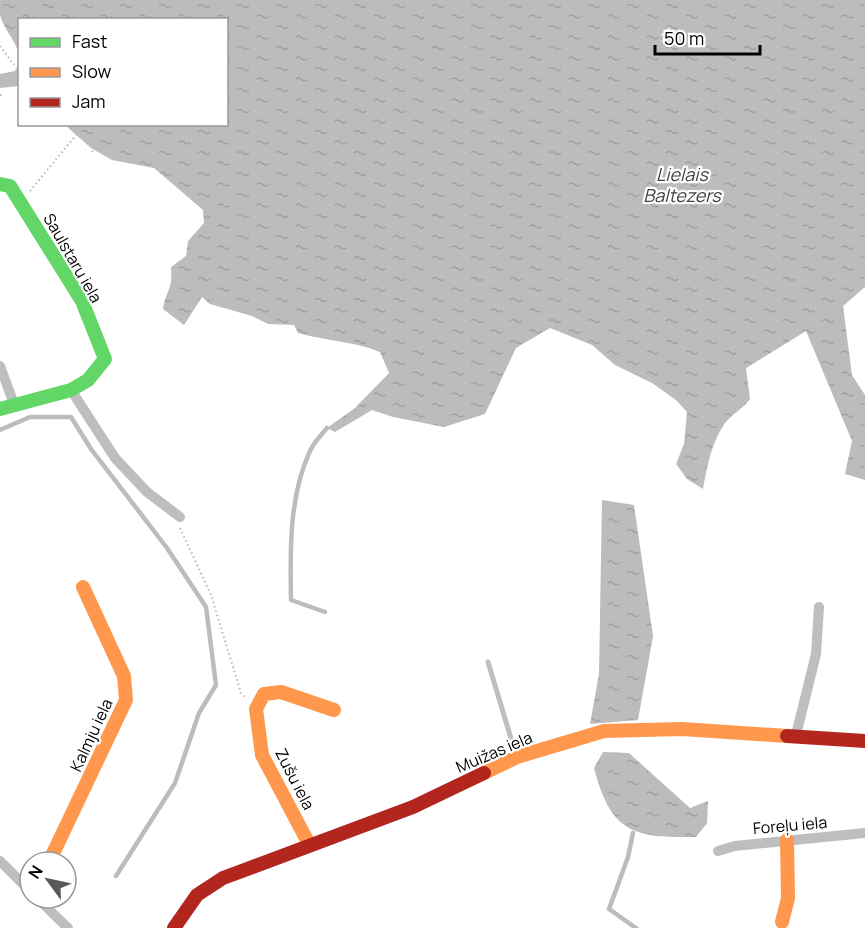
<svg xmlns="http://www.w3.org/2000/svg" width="865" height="928" font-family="Manrope,sans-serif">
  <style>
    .water { fill: url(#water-ripples) }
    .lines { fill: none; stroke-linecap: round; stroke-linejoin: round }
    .stream { stroke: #bcbcbc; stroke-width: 4.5 }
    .path { stroke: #b8b8b8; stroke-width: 2; stroke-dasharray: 1.5 3; stroke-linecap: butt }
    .lane { stroke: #bebebe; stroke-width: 5 }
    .street { stroke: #bebebe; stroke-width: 10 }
    .fast { stroke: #63d668; stroke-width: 14 }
    .slow { stroke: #ff974d; stroke-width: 14 }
    .jam { stroke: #b3261e; stroke-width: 14 }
    .labels { text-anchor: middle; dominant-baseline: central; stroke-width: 4.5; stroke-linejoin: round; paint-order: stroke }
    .street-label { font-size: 16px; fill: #000; stroke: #fff }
    .water-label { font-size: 18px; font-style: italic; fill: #404040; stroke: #fff }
  </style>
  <defs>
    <pattern id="water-ripples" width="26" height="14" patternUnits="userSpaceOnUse" patternTransform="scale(1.5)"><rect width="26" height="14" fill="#bcbcbc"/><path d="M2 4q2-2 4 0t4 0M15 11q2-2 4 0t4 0" fill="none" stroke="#a0a0a0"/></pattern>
  </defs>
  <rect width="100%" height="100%" fill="#fff"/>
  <g class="water">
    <path d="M0 0H865V287L843 306 852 375 865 395V480L845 474 852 441 806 331 746 368 750 399C743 409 732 414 726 422 712 440 707 467 703 489L687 479 676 464 684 444 687 412 676 400 652 383 615 365 592 345 550 328 516 348 485 414 444 427 393 417 372 410 335 432 327 428 355 408 389 373 380 352C353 341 326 341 298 333L294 325 268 324 252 316 210 304 202 297 184 325 163 309C166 290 173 290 171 267L186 256 188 241 204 223 203 210 154 168 112 160 91 148 65 125 226 124V20H20L19 86 0 88V74L15 71C28 48 4 35 0 14 0 10 0 4 0 0Z"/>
    <path d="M602 500 634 505 653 636 638 720 590 724 599 674Z"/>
    <path d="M603 752 629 753 690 808 708 801 707 823 696 837C633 838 611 833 594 768Z"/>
  </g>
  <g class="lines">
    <g class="stream">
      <path d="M0 430 30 417H71L91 449 167 548 206 607 216 685 199 713 175 783 116 876"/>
      <path d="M325 612 291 600C290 551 289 496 310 451 314 442 321 435 327 428"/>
      <path d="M633 833 628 857 609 909 636 928"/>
    </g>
    <g class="path">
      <path d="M0 46 14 65"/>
      <path d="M0 95H3"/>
      <path d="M92 152 95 147"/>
      <path d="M30 191 76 135"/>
      <path d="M180 528 211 595 241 693 246 698"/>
    </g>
    <path class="lane" d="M488 662 516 755"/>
    <g class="street">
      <path d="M0 366 14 404"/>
      <path d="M71 390 115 458 147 492 180 517"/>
      <path d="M796 735 816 654 819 607"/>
      <path d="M718 851 735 846 865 833"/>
      <path d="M0 861 30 891"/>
      <path d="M37 898 68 928"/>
    </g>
    <path class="fast" d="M0 184 10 186 82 301 105 359 88 380 71 390 0 409"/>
    <g class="slow">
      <path d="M484 773 517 757 604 731 682 729 787 736"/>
      <path d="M309 844 262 755 256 709 264 694 281 692 334 710"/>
      <path d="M49 862 126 700 124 676 83 587"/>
      <path d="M782 922 788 898 787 840"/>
    </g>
    <g class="jam">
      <path d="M787 736 865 741"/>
      <path d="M174 928 197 895 223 878 413 807 484 773"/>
    </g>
  </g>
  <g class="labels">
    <g class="street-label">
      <text transform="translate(73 258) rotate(60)">Saulstaru iela</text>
      <text transform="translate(91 735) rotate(-65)">Kalmju iela</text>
      <text transform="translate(494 752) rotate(-23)">Muižas iela</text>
      <text transform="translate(295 779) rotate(63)">Zušu iela</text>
      <text transform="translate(790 825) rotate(-5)">Foreļu iela</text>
    </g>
    <g class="water-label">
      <text x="682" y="174">Lielais<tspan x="682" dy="21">Baltezers</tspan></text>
    </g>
  </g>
  <rect x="18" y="18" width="210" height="108" fill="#ffffff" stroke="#999999" stroke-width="1.5"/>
  <rect x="30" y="38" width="30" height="9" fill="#63d668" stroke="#999999" stroke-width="1.5"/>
  <text x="72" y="48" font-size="18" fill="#000000">Fast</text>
  <rect x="30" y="68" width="30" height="9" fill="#ff974d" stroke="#999999" stroke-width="1.5"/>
  <text x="72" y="78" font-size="18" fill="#000000">Slow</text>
  <rect x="30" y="98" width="30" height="9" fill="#b3261e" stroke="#999999" stroke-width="1.5"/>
  <text x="72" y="108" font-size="18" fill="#000000">Jam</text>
  <g transform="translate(48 880) rotate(303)"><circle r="28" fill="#ffffff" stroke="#999999" stroke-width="1.5"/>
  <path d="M0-4.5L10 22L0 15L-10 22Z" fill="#595959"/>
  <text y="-9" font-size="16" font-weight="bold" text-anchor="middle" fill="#000000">N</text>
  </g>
  <path d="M655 45v9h105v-9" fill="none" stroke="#000000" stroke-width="3"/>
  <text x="664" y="45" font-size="18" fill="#000000" stroke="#ffffff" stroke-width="4.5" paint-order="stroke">50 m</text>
</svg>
